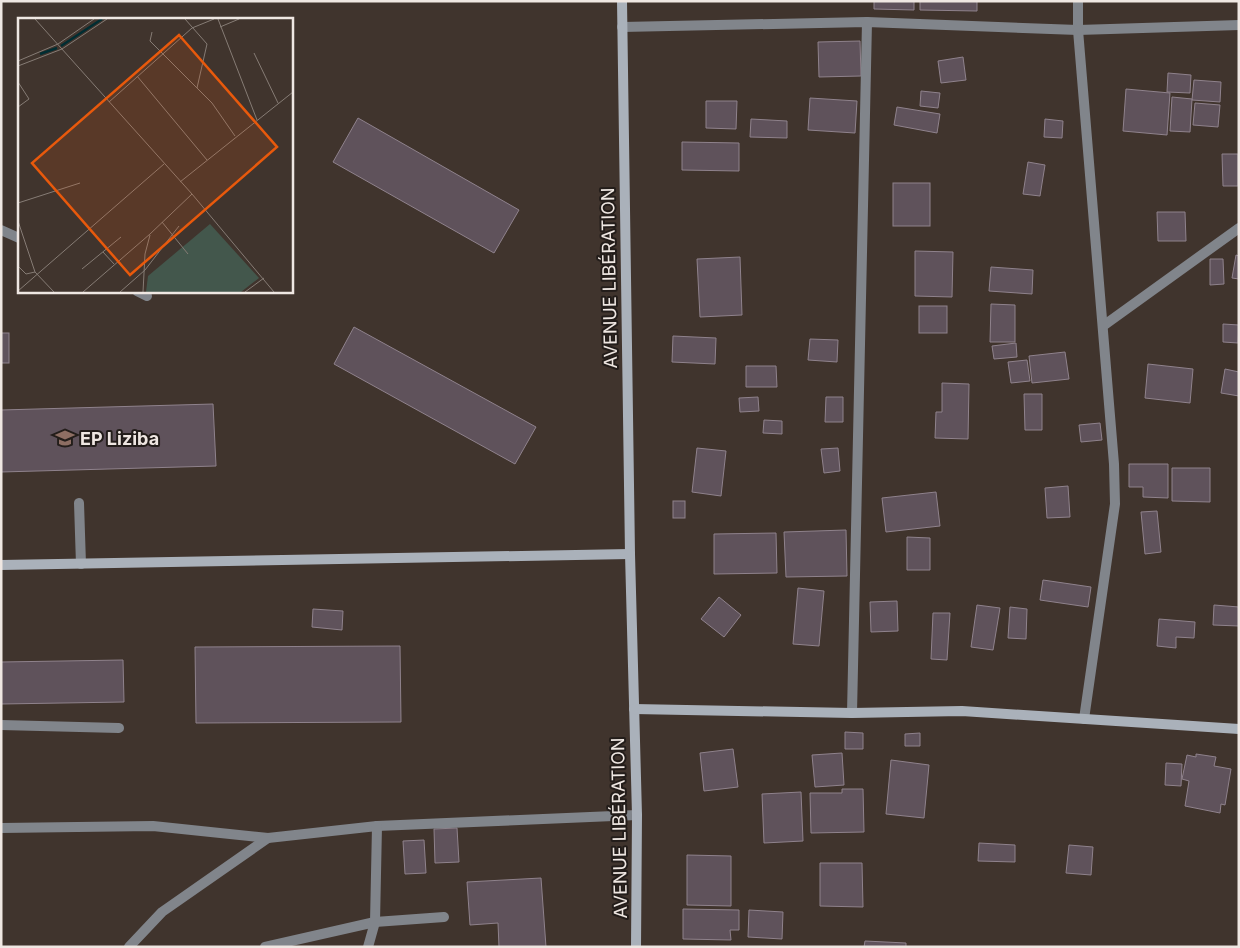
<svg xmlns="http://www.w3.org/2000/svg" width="1240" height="948" font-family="Inter,sans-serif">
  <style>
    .building { fill: #5f525b; stroke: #8f828c }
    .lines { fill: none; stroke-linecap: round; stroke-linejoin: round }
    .lane { stroke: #81858b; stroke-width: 10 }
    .street { stroke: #81858b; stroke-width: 10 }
    .secondary { stroke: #aab1ba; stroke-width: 10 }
    .labels { text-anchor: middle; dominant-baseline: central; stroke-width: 4; stroke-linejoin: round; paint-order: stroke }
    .street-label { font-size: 18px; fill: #efe7e2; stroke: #231d1a }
    .poi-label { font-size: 18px; font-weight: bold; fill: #efe7e2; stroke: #231d1a; text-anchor: start }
    .inset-river { fill: none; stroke: #002d32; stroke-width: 2.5 }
    .inset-road { fill: none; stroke: #867c75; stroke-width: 1 }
    .view { fill: #e8590c; fill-opacity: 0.15; stroke: #e8590c; stroke-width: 2.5 }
    .inset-edge { fill: none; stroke: #efe7e2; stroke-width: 2.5 }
  </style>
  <rect width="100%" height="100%" fill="#40342d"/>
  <g class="building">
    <path d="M874 1H914V10L874 9Z"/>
    <path d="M920 1H977V11L920 10Z"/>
    <path d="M860 41 861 76 819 77 818 42Z"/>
    <path d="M963 57 966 80 941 83 938 61Z"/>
    <path d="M1168 73 1191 75 1190 93 1167 92Z"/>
    <path d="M1194 80 1221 82 1220 102 1192 100Z"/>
    <path d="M1126 89 1170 93 1167 135 1123 131Z"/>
    <path d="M921 91 940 93 938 108 920 106Z"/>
    <path d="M1172 97 1192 99 1190 132 1170 131Z"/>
    <path d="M810 98 857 101 855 133 808 130Z"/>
    <path d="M706 101H737L736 129 706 128Z"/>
    <path d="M1195 103 1220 105 1218 127 1193 125Z"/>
    <path d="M897 107 940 114 937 133 894 125Z"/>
    <path d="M358 118 519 210 494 253 333 162Z"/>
    <path d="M751 119 787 121V138L750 137Z"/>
    <path d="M1045 119 1063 121 1062 138 1044 137Z"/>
    <path d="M682 142 739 143V171L682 170Z"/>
    <path d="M1222 154H1238V186H1223Z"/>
    <path d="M1028 162 1045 165 1040 196 1023 194Z"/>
    <rect x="893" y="183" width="37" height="43"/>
    <path d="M1157 212H1185L1186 241H1158Z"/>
    <path d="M915 251 953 252 952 297 915 296Z"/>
    <path d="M1236 255 1239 256V279L1232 278Z"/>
    <path d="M740 257 742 315 700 317 697 259Z"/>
    <path d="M1210 259H1223L1224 284 1210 285Z"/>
    <path d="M991 267 1033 270 1032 294 989 291Z"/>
    <path d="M991 304 1015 305V342H990Z"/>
    <rect x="919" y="306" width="28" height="27"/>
    <path d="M1223 324 1239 325 1238 343 1223 342Z"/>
    <path d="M354 327 536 427 515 464 334 364Z"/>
    <rect x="1" y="333" width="8" height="30"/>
    <path d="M673 336 716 338 715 364 672 362Z"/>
    <path d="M810 339 838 340 837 362 808 360Z"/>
    <path d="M1016 343 1017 357 994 359 992 346Z"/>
    <path d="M1065 352 1069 379 1032 383 1029 356Z"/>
    <path d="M1027 360 1030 381 1011 383 1008 362Z"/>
    <path d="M1148 364 1193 369 1190 403 1145 398Z"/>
    <path d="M746 366H776L777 387H746Z"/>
    <path d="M1225 369 1239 372V396L1221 393Z"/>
    <path d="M942 383 969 384 968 439 935 438 936 412H942Z"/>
    <path d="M1024 394H1042V430H1025Z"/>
    <path d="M758 397 759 411 740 412 739 398Z"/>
    <path d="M826 397H843V422H825Z"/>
    <path d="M213 404 216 466 1 472V410Z"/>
    <path d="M764 420 782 421V434L763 433Z"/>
    <path d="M1100 423 1102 440 1081 442 1079 425Z"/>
    <path d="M697 448 726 451 721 496 692 492Z"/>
    <path d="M838 448 840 471 824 473 821 449Z"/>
    <path d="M1129 464H1168V498L1143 497V487H1129Z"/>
    <path d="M1172 468H1210V502L1172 501Z"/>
    <path d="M1068 486 1070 517 1047 518 1045 488Z"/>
    <path d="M936 492 940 526 886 532 882 498Z"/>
    <rect x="673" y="501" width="12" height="17"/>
    <path d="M1157 511 1161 552 1145 554 1141 512Z"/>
    <path d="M846 530 847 576 786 577 784 532Z"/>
    <path d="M776 533 777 573 714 574V534Z"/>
    <path d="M907 537 930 538V570H907Z"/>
    <path d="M1043 580 1091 587 1088 607 1040 600Z"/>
    <path d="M798 588 824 591 819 646 793 644Z"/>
    <path d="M719 597 741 615 724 637 701 619Z"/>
    <path d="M897 601 898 631 871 632 870 602Z"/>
    <path d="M977 605 1000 608 993 650 971 647Z"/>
    <path d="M1214 605 1239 607V626L1213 625Z"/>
    <path d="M1010 607 1027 609 1026 639 1008 638Z"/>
    <path d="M313 609 343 611 342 630 312 627Z"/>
    <path d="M933 613H950L947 660 931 659Z"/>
    <path d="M1159 619 1195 622 1194 638 1176 637V648L1157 646Z"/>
    <path d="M400 646 401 722 196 723 195 647Z"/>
    <path d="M123 660 124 702 1 704V662Z"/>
    <path d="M845 732 863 733V749H845Z"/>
    <path d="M920 733V746H905V734Z"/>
    <path d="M733 749 738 787 704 791 700 753Z"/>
    <path d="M842 753 844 785 815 787 812 755Z"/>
    <path d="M1196 754 1216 757 1214 766 1231 769 1225 805 1221 804 1220 813 1185 806 1189 781 1182 779 1187 755 1196 757Z"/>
    <path d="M891 760 929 765 924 818 886 814Z"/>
    <path d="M1166 763 1182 764 1181 786 1165 785Z"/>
    <path d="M842 789H863L864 832 811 833 810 793H842Z"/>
    <path d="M801 792 803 841 764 843 762 794Z"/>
    <path d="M457 828 459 862 435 863 434 829Z"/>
    <path d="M424 840 426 873 405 874 403 841Z"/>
    <path d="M979 843 1015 845V862L978 861Z"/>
    <path d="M1069 845 1093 847 1091 875 1066 873Z"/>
    <path d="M687 855 731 856V906L687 905Z"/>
    <path d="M820 863H862L863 907 820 906Z"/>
    <path d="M541 878 546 947H499L498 923 470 925 467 882Z"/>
    <path d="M683 909 739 910V930H730L731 940 683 939Z"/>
    <path d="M749 910 783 912 782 939 748 937Z"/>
    <path d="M865 941 906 943V947H864Z"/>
  </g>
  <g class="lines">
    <g class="lane">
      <path d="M1078 30V1"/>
      <path d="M1 230 19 238"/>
      <path d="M137 291 147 296"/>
      <path d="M1103 326 1239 228"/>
      <path d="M79 503 81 564"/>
      <path d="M1 725 119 728"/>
      <path d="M1 828 153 826 268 838 377 826 637 815"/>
      <path d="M129 947 162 912 268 838"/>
      <path d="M265 947 375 922 444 917"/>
      <path d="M368 947 375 922 377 826"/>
    </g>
    <g class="street">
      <path d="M622 27 867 22 1078 30 1239 25"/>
      <path d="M1078 30 1114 464 1115 504 1084 719"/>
      <path d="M852 713 867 22"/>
    </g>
    <g class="secondary">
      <path d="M622 1 630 554 637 815 636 947"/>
      <path d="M1 565 630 554"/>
      <path d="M634 709 852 713 962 711 1239 729"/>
    </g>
  </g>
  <defs>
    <g id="school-bare" transform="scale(1.5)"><path d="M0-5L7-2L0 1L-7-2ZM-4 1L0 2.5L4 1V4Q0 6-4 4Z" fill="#8d6e63" stroke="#231d1a" stroke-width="2.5" paint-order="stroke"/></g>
  </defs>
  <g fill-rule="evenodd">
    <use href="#school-bare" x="65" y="438"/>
  </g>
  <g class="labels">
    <g class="street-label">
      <text transform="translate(609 278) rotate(-91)">AVENUE LIBÉRATION</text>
      <text transform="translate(619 828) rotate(-91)">AVENUE LIBÉRATION</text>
    </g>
    <g class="poi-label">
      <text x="80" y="438">EP Liziba</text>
    </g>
  </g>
  <g transform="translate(18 18)">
    <rect width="275" height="275" fill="#40342d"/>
    <path d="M192 206 241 260 223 274H128L130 258Z" fill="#43574c"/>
    <path class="inset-river" d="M43 28 84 1M22 36 39 30"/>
    <path class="inset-road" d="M17 1 174 176 256 274M167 1 189 26 179 70M200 1 239 102M202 9 221 1M134 14 132 23 194 85 217 118M236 35 260 85M0 43 40 26 76 1M0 48 44 31 89 1M119 58 189 142M0 64 11 81 0 89M91 84 174 10 196 1M162 164 275 74M0 185 62 165M0 203 17 254M144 204 170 236M85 234 96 246M0 248 8 256 17 254 36 274M64 251 103 219M0 273 146 146M65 274 132 216 174 176M102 274 127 252 161 208M125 274 127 236 132 217M227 274 246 260"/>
    <path class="view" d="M161 17 259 129 112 257 14 145Z"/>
    <rect width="275" height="275" class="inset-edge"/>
  </g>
  <rect width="1240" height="948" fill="none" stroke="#efe7e2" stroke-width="5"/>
</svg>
